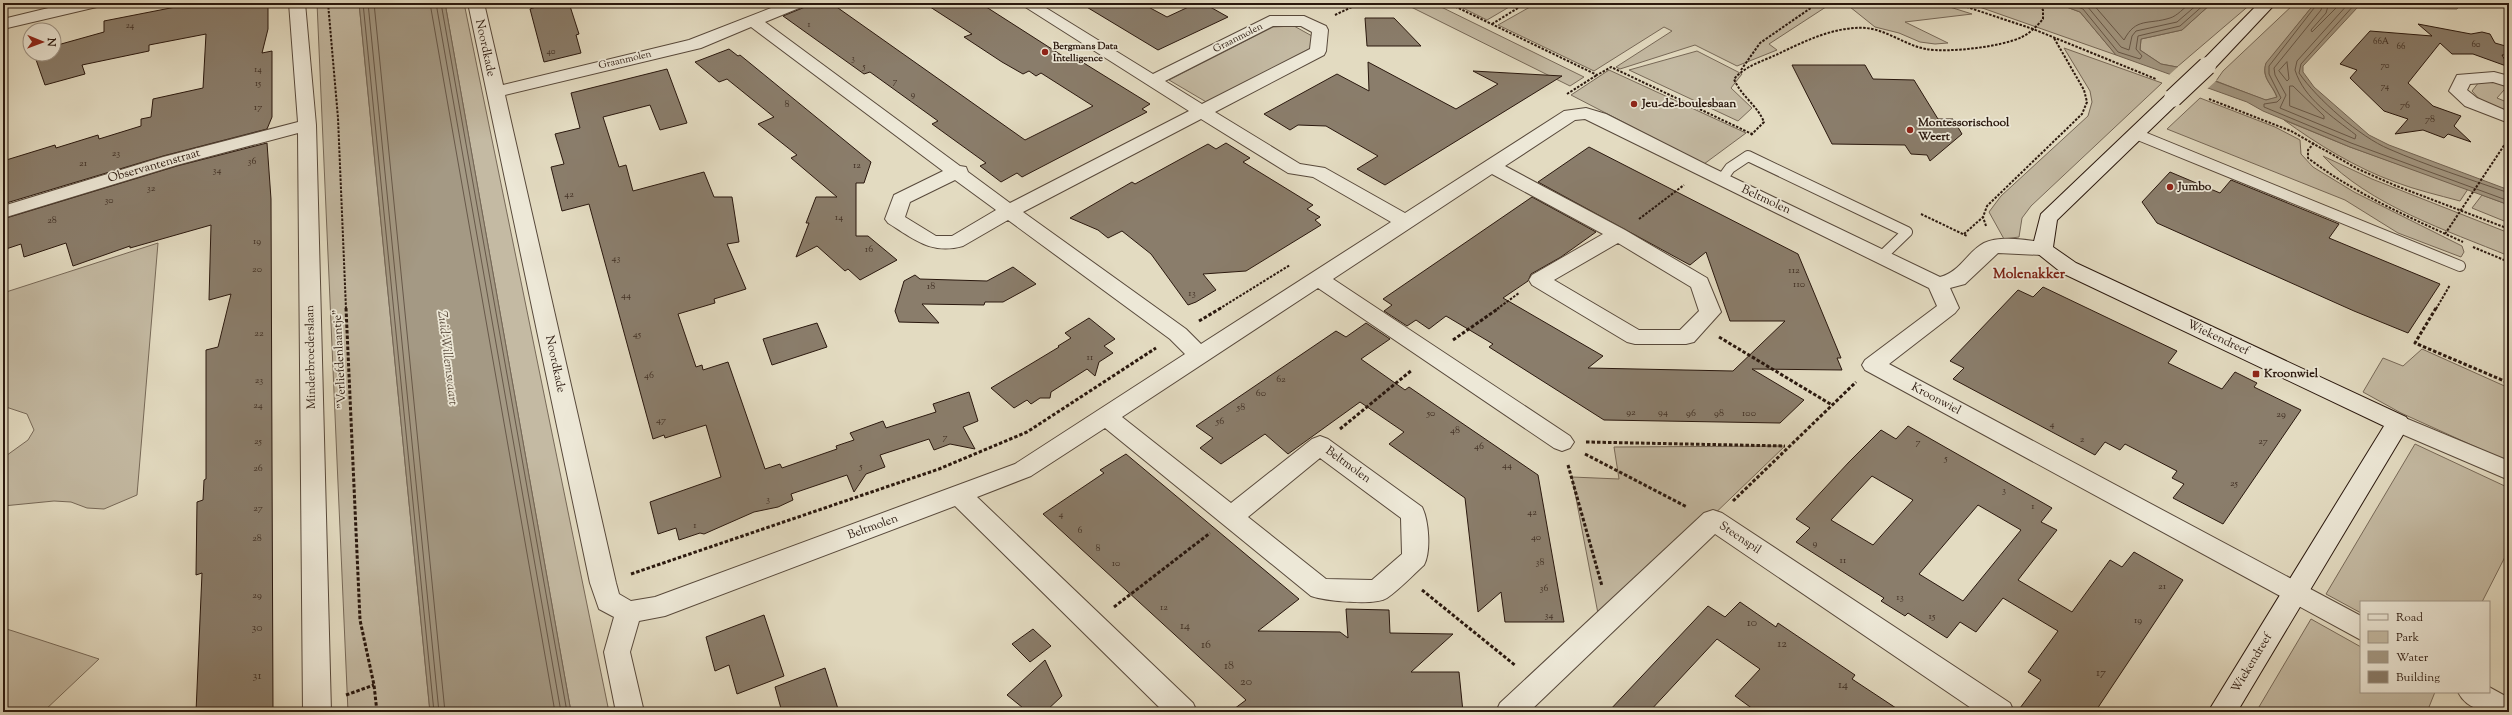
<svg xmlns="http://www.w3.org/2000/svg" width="2512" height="715" font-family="'Sorts Mill Goudy',serif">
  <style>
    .green { fill: #c4baa3; stroke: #776958 }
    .water { fill: #a49984; stroke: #736555 }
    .pier { fill: #e3dbc1 }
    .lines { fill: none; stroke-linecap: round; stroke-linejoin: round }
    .shore { stroke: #675849; stroke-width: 1 }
    .building { fill: #8a7d6b; stroke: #2a180e; fill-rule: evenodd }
    .lane-casing { stroke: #58493b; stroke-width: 12 }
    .street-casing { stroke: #58493b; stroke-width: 2 }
    .secondary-casing { stroke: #2a180e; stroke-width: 2 }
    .path-far1 { stroke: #2a180e; stroke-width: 2; stroke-dasharray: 2.5 1.5; stroke-linecap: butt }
    .path { stroke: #2a180e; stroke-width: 3; stroke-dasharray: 3.5 2; stroke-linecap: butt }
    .lane { stroke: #ede8d7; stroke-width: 10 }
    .street { fill: #ede8d7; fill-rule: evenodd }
    .secondary { fill: #ede8d7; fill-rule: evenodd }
    .secondary-bridge-casing { stroke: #2a180e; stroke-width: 20; stroke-linecap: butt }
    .secondary-bridge { stroke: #ede8d7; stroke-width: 18 }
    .poi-dot { fill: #8f2418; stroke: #ede8d7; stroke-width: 1.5 }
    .labels { text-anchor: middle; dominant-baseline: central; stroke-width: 3.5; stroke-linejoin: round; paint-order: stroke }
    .far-number-label { font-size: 9px; fill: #423125 }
    .far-street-label { font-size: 10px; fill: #2a180e; stroke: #ede8d7 }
    .far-poi-label { font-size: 10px; font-weight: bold; fill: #2a180e; stroke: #ede8d7; text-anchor: start }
    .number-label { font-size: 10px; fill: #423125 }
    .street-label { font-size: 12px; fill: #2a180e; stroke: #ede8d7 }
    .poi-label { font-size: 12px; font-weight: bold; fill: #2a180e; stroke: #ede8d7; text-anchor: start }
    .near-number-label { font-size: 12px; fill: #423125 }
    .water-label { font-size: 13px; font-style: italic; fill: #5b4c3d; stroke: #ede8d7 }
    .quarter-label { font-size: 14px; font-weight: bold; fill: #7a1f14; stroke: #ede8d7 }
  </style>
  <rect width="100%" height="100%" fill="#e3dbc1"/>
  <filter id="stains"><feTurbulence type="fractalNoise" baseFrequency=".005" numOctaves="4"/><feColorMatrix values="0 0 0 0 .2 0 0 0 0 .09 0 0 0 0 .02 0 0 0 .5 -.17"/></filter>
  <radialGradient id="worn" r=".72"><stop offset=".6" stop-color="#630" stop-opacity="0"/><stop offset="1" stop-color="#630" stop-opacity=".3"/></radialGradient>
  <g class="green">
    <path d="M317 3H359L430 712H348Z"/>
    <path d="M445 3H464L609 712H571Z"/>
    <path d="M1403 3H1433L1584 77 1570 86Z"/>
    <path d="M1453 3H1516L1487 20Z"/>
    <path d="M1537 3H1832L1769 44 1777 50 1737 66 1695 45 1620 69 1616 67 1672 31 1664 27 1594 71 1498 25Z"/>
    <path d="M1845 3H1937L1972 14 1905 22 1948 43 1935 44 1920 42 1899 33 1875 27Z"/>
    <path d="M1968 3H2056L2080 12 2116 55Z"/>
    <path d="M2212 3H2252L2177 67 2161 64 2140 50 2141 39 2182 30Z"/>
    <path d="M2295 3H2315L2266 64C2261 78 2273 85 2277 98L2265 100 2216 81 2223 71Z"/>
    <path d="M1294 26 1312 36V48L1208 103 1169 80 1273 27Z"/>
    <path d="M2064 48 2162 83 2031 206 2022 218 2019 237 2004 239 1989 212 2001 196 2088 116 2092 102 2090 91Z"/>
    <path d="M1697 51 1742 74 1731 88 1752 108 1738 121 1629 70Z"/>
    <path d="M1609 70 1746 133 1704 164 1571 95Z"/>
    <path d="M2479 82H2498L2509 86V92L2504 90 2497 98 2509 103V112L2480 100 2472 91Z"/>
    <path d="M2200 98 2275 127 2300 140 2301 154 2313 167 2354 192 2462 246 2464 252 2461 257 2398 233 2345 200 2167 129Z"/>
    <path d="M2284 120 2350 147 2468 189 2460 201C2438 195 2416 190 2395 182 2356 168 2317 144 2284 120Z"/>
    <path d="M2323 156 2372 179 2509 233V256C2448 231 2369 205 2323 156Z"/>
    <path d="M2482 195 2509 205V223L2472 208Z"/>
    <path d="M158 243 137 495 104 509 87 508 71 502 54 501 3 506V458L28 440 34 430 27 414 3 406V293Z"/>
    <path d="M2422 349 2509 388V462L2401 413 2363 392 2383 358 2403 366Z"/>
    <path d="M2415 444 2509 488V549L2482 602H2361V613L2326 594Z"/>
    <path d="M1785 446 1600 624 1572 477 1619 479 1614 447Z"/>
    <path d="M2311 619 2361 647V692H2435L2427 712H2256Z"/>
    <path d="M3 628 13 631 99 659 43 712H3Z"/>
  </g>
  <g class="water">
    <path d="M359 3H445L571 712H430Z"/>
    <path d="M2056 3H2212L2182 30 2141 39 2140 50 2161 64 2177 67 2266 100 2277 97C2273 85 2261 78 2266 63L2315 3H2462L2457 9 2357 8 2303 66V72L2314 87 2369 135 2389 145 2509 190V205L2350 147 2263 111 2247 102 2116 55 2080 12Z"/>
  </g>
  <path class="pier" d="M2179 66 2217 80 2207 89 2169 75Z"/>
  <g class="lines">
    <g class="shore">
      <path d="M363 3 434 712"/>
      <path d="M368 3 439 712"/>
      <path d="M374 3 445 712"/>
      <path d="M430 3 555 712"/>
      <path d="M436 3 561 712"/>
      <path d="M441 3 567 712"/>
      <path d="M2067 3 2083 9 2118 52 2140 59 2142 56 2136 49 2138 36 2180 26 2206 3"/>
      <path d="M2081 3 2087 6 2121 47 2129 50 2132 36 2136 31 2177 22 2199 3"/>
      <path d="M2092 3 2124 40C2136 17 2148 25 2170 18 2177 16 2184 8 2190 3"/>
      <path d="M2318 3 2269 66V74L2281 98 2277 102 2264 104V107L2351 143 2509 201"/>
      <path d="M2323 3 2321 10 2274 68 2275 75 2286 95 2280 108 2355 139 2356 135C2333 117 2304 99 2295 70L2297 61 2349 3"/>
      <path d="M2329 3 2326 13 2311 30 2312 32 2341 3"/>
      <path d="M2457 3 2454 5 2355 4 2301 64 2299 73C2317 99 2360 137 2389 149 2428 166 2469 179 2509 193"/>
      <path d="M2287 62 2289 79 2287 81 2279 71Z"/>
      <path d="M2290 86H2293L2324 116V119L2290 106Z"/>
    </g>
  </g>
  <g class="building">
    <path d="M196 3H268V29L262 53 272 51V117L267 129 163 156 3 204V161L55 145 56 148 98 135 99 139 141 126V119L151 117 153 99 203 88 206 34 149 45V51L82 65 85 74 45 85 34 54H54V46L104 32V21Z"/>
    <path d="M548 3H569L579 34 576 35 581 53 544 62 530 9Z"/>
    <path d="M807 3H831L1025 140 1093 106 1041 73 1036 76 1029 71 1023 74 1002 62 964 37 972 34 924 3H980L1069 60 1074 57 1150 104 1142 109 1147 112 1022 177 1017 173 1001 182 980 166 986 163 932 124 938 121 870 72 864 74 783 16 805 7Z"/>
    <path d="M1080 3H1141L1167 17 1197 3H1203L1228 17 1158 50Z"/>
    <path d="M1365 18H1394L1421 46H1367Z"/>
    <path d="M2418 24 2471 34 2482 32 2490 34 2495 43 2509 47V55H2502L2509 67 2473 54H2452L2440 43 2408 83 2433 106 2461 116 2454 126 2471 142 2448 134 2444 138 2423 130 2395 134 2408 119 2384 111 2350 78 2357 70 2340 64 2370 31 2432 36Z"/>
    <path d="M729 49 738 56 740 55 871 162 864 183H856V236H868L897 260 860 280 848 269 845 271 817 246 796 257 809 223H806L816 197H837L791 158 797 155 758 124 774 117 727 79 719 82 695 62Z"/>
    <path d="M1368 62 1456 109 1498 84 1473 71 1562 76 1385 185 1357 169 1378 156 1326 126 1298 125 1290 130 1264 114 1337 74 1369 91Z"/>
    <path d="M1792 65H1865L1873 79 1914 80 1938 119H1953L1962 134 1930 161 1927 155 1911 154 1905 145 1832 144Z"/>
    <path d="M667 69 687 123 660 130 650 105 603 117 619 167 626 165 633 191 704 172 714 197H732L739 242 727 244 746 289 714 299 715 303 678 314 696 367 702 365 703 370 728 362 765 469 780 464 782 468 837 449 836 446 854 440 850 433 883 421 886 428 936 412 933 404 969 392 978 421 963 427 975 449 950 444 934 450 929 439 880 455 885 467 866 474 854 492 847 475 791 494 793 500 778 507 754 512 704 534 700 533 679 540 676 528 658 534 650 502 721 477 706 425 665 438 664 435 653 439 589 204 562 211 551 167 564 164 555 134 580 128 571 93Z"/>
    <path d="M267 143 271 199 273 712H196L202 573 196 575 197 502 203 500 204 480 206 479V350L218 347 231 294 209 300 211 225 130 248V246L73 266 66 243 24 257 21 244 3 250V219L177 166Z"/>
    <path d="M1226 143 1250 158 1243 162 1313 205 1307 209 1320 217 1315 220 1321 225 1246 271 1203 274 1216 290 1196 302 1188 305 1151 254 1122 231 1108 238 1098 230 1070 218 1132 182 1135 184 1208 144 1216 149Z"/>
    <path d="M1589 147 1798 254 1841 358H1837L1842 370 1752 369 1804 400 1780 423 1604 420 1489 347 1493 344 1446 316 1429 329 1416 320 1407 326 1384 311 1392 305 1383 299 1532 197 1596 232 1561 257 1531 274 1528 281 1503 298 1603 356 1588 368 1733 371 1785 321H1730L1706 252 1690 265 1538 182Z"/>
    <path d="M2170 172 2220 193 2231 180 2339 224 2329 238 2440 284 2408 333 2354 311 2157 223 2142 202Z"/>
    <path d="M1013 267 1036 284 1003 302H985L984 305 922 304 939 323 899 322 895 311 904 281 915 275 920 279 987 281Z"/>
    <path d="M2043 287 2177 351 2168 363 2222 389 2235 372 2257 383 2254 387 2301 410 2223 524 2173 498 2184 484 2172 478 2177 471 2125 444 2120 450 2105 442 2095 455 1953 379 1964 368 1950 361 1977 333 2018 290 2033 297Z"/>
    <path d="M1089 318 1115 339 1104 346 1113 353 1099 362 1095 376 1087 369 1051 392 1050 398H1040L1031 404 1027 400 1014 408 991 388 1059 347 1058 346 1071 338 1065 333Z"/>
    <path d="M817 323 827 347 772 365 763 339Z"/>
    <path d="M1366 323 1390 339 1361 359 1405 390 1409 387 1538 475 1564 622H1505L1501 592 1478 612 1465 498 1389 444 1404 432 1360 402 1288 454 1265 434 1221 464 1200 448 1213 438 1196 426 1336 331 1346 337Z"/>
    <path d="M1908 426 2052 508 2041 522 2057 530 2018 580 2072 612 2110 560 2122 567 2134 552 2183 580 2095 712H2017L2041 680 2028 672 2058 631 2003 598 1976 632 1960 622 1947 638 1908 613 1905 616 1881 601 1884 598 1796 542 1810 528 1796 519 1849 462 1881 430 1896 439ZM1872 476 1913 500 1873 545 1831 520ZM1978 505 2021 530 1963 601 1919 574Z"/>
    <path d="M1126 454 1299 599 1258 631 1340 632 1348 638 1346 609 1389 610 1390 633 1453 634 1411 672H1459L1463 712H1230L1246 700 1043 514 1104 473 1100 470Z"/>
    <path d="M1740 602 1776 627 1778 623 1855 675 1852 679 1902 712H1757L1735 696 1760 669 1717 639 1649 712H1608L1708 606 1725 617Z"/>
    <path d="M764 615 784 676 737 694 729 665 715 671 706 637Z"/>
    <path d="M1033 629 1051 646 1030 662 1012 644Z"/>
    <path d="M1045 660 1062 696 1045 712H1028L1007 695Z"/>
    <path d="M825 668 839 712H782L775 687Z"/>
  </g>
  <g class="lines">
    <g class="lane-casing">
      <g id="lane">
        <path d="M2136 134 2460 266"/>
        <path d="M1722 179 1730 168 1748 156 1907 232 1882 256"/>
      </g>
    </g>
    <g class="street-casing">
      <g id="street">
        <path d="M69 3H103L101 6 3 29V19Z"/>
        <path d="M289 3H305L316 125 331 712H303L298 133 177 165 3 218V206L163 157 298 122Z"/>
        <path d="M468 3H484L503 85 689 40 784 3H806L804 6 765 22 960 166 966 167 968 172 1010 203 1189 111 1019 3H1038L1153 74 1270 16H1304L1326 26 1328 30 1326 51 1324 55 1215 112 1300 164 1325 168 1405 213 1564 111 1586 108 1606 114 1711 167 1940 277C1960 272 1967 252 1984 243 2000 235 2032 240 2049 244L2052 249 2049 254 2042 255 1998 253 1965 284 1950 288 1959 308 1955 313 1889 364 2361 616V640L1865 370 1862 365 1865 360 1937 306 1929 288 1585 119 1575 120 1505 166 1625 230 1707 278 1721 312 1694 342 1686 344H1635L1627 342 1532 285 1529 280 1532 275 1603 234 1492 174 1333 279 1570 436 1574 442 1570 448 1562 451 1554 448 1318 288 1122 417 1231 503 1312 439 1320 436 1328 439 1422 507C1429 521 1431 552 1424 565 1412 576 1400 589 1387 598 1375 606 1325 601 1311 596L1105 428 1031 476 977 497 1193 703 1197 712H1164L955 506 665 616 639 621 630 652 644 712H616L604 652 614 617 599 609 590 583ZM1273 26H1301L1312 32 1310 49 1202 104 1165 81ZM751 27 943 171 894 195 885 219 888 223C914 239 931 255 963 246L1008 220 1170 339 1185 354 1015 464 655 597 631 601 619 594 616 583 505 95 701 48ZM1201 119 1288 173 1313 177 1391 222 1201 344 1186 329 1023 212ZM955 180 996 210 952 236H936L905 217 910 202ZM1618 243 1691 287 1699 311 1680 330H1639L1554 280ZM1320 458 1401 518 1402 554 1372 580 1326 579 1248 517Z"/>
        <path d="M2494 72 2509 76V87L2493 82 2470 84 2467 90 2477 98 2509 112V123L2465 106 2449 91 2457 75Z"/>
        <path d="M2398 415 2509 461V480L2390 429 2386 423 2390 417Z"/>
        <path d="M1713 510 1722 513 2010 703 2014 712H1977L1715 534 1529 712H1496L1500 703 1704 513Z"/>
        <path d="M2489 687 2509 698V712C2489 712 2468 712 2458 692H2489Z"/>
      </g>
    </g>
    <g class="secondary-casing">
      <g id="secondary">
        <path d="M2259 3H2276L2213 70H2201L2198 66 2201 62Z"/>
        <path d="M2173 93 2179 94 2182 98 2179 102 2057 220 2053 247 2076 263 2406 417 2410 423 2237 712H2208L2384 426 2062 273 2032 249 2041 214 2167 94Z"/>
      </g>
    </g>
    <g class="path-far1">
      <path d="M328 3 338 118 346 309"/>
      <path d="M1448 3 1597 75 1611 67 1752 134"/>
      <path d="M1955 3 2033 29 2156 79"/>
      <path d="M1335 15 1360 3"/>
      <path d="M1492 24 1526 3"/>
      <path d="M1741 70 1760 43 1818 3"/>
      <path d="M1567 94 1597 75"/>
      <path d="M2209 99 2291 131 2358 169 2394 185 2509 229"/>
      <path d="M1751 135 1764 122C1757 105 1741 96 1734 79 1745 66 1763 61 1778 54 1805 41 1835 26 1866 28 1887 30 1905 45 1926 49 1948 53 2001 47 2022 37 2030 33 2037 26 2043 19V10L2038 3"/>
      <path d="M2314 143 2308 150V158C2355 194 2409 217 2463 242"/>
      <path d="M1921 214 1967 236"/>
      <path d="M1639 219 1684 185"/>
      <path d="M1986 226 1983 217 1987 206 2082 114 2087 102 2084 90 2054 38"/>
      <path d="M1964 234 1983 217"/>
      <path d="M2445 234 2509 138"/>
      <path d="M2473 247 2509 262"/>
      <path d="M1219 309 1290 265"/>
      <path d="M1497 309 1519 293"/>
      <path d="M2436 309 2450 285"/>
    </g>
    <g class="path">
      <path d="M346 308 360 620 374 685 377 712"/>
      <path d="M2436 308 2415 343 2509 383"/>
      <path d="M1199 321 1221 308"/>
      <path d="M1719 337 1832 405"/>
      <path d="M1453 340 1499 308"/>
      <path d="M1340 429 1412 370"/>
      <path d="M1586 442 1785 446"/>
      <path d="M1585 454 1687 507"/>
      <path d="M1568 465 1602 586"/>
      <path d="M1733 501 1856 382"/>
      <path d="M631 574 939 469 1027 432 1156 348"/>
      <path d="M1422 590 1516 666"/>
      <path d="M1114 607 1210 533"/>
      <path d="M346 695 374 685"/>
    </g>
    <use href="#lane" class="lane"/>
    <use href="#street" class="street"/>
    <use href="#secondary" class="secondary"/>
    <g class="secondary-bridge-casing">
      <path id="secondary-bridge" d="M2173 98 2207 66"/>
    </g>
    <use href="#secondary-bridge" class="secondary-bridge"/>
  </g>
  <g class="poi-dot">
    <circle cx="1045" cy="52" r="4"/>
    <circle cx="1634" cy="104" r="4"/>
    <circle cx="1910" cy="130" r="4"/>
    <circle cx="2170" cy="187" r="4"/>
    <rect x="2252" y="370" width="8" height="8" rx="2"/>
  </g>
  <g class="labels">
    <g class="far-number-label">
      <text x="809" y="24">1</text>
      <text x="130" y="25">24</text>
      <text x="2381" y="41">66A</text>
      <text x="2476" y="44">60</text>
      <text x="2401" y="46">66</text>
      <text x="551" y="51">40</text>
      <text x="853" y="58">3</text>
      <text x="2385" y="65">70</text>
      <text x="864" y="66">5</text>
      <text x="258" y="69">14</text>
      <text x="895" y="81">7</text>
      <text x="258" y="83">15</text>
      <text x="2385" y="86">74</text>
      <text x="913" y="94">9</text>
    </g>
    <g class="far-street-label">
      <text transform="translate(1238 38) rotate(-27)">Graanmolen</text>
      <text transform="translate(625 60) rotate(-13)">Graanmolen</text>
    </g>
    <g class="far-poi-label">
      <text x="1053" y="46">Bergmans Data<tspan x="1053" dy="12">Intelligence</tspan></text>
    </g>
    <g class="number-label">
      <text x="787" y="104">8</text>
      <text x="2405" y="105">76</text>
      <text x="258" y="107">17</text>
      <text x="2430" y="119">78</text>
      <text x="116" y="153">23</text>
      <text x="252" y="161">36</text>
      <text x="83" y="163">21</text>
      <text x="857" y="165">12</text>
      <text x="217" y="170">34</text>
      <text x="151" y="188">32</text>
      <text x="569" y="194">42</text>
      <text x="109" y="200">30</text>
      <text x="839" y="217">14</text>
      <text x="52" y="220">28</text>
      <text x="257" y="241">19</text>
      <text x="869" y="249">16</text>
      <text x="616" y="258">43</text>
      <text x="257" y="269">20</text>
      <text x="1794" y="270">112</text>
      <text x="1799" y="284">110</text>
      <text x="931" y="286">18</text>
      <text x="1192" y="293">13</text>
      <text x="626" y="295">44</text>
      <text x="259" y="333">22</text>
      <text x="637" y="334">45</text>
      <text x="1090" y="357">11</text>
      <text x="649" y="375">46</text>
      <text x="1281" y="379">62</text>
      <text x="259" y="380">23</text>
      <text x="1261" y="393">60</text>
      <text x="258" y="405">24</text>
      <text x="1241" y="407">58</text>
      <text x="1631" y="412">92</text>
      <text x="1663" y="412">94</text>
      <text x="1431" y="413">50</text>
      <text x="1691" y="413">96</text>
      <text x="1719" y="413">98</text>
      <text x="1749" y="413">100</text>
      <text x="2281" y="414">29</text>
      <text x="661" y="420">47</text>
      <text x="1220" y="421">56</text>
      <text x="2052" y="424">4</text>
      <text x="1455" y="430">48</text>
      <text x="945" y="437">7</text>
      <text x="2082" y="439">2</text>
      <text x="258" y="441">25</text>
      <text x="2263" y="441">27</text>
      <text x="1918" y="442">7</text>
      <text x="1479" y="446">46</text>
      <text x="1946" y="458">5</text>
      <text x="1507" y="465">44</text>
      <text x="861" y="466">5</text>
      <text x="258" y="468">26</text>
      <text x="2234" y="483">25</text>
      <text x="2004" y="490">3</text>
      <text x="768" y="499">3</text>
      <text x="2033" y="506">1</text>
      <text x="258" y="508">27</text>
      <text x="1532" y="512">42</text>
      <text x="1061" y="514">4</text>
      <text x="695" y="525">1</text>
      <text x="1080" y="530">6</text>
      <text x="1536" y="537">40</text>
      <text x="257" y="538">28</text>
      <text x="1815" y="543">9</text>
      <text x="1098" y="548">8</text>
      <text x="1843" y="560">11</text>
      <text x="1540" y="562">38</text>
      <text x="1116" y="563">10</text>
      <text x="2162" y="586">21</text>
      <text x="1544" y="588">36</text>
      <text x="257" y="595">29</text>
      <text x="1900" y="597">13</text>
      <text x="1164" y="607">12</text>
      <text x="1549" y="615">34</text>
      <text x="1932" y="616">15</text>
      <text x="2138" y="620">19</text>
    </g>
    <g class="street-label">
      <text transform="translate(485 48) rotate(78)">Noordkade</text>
      <text transform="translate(154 166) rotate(-16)">Observantenstraat</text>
      <text transform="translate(1766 200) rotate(25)">Beltmolen</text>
      <text transform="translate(2218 338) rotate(25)">Wiekendreef</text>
      <text transform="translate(311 357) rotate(-91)">Minderbroederslaan</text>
      <text transform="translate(340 359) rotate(-93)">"Verliefdenlaantje"</text>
      <text transform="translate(555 364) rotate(78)">Noordkade</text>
      <text transform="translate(1936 399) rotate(28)">Kroonwiel</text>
      <text transform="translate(1348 465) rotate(36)">Beltmolen</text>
      <text transform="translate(873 527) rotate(-20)">Beltmolen</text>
      <text transform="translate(1740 538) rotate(34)">Steenspil</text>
      <text transform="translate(2252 663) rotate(-59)">Wiekendreef</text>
    </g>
    <g class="poi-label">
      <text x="1642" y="104">Jeu-de-boulesbaan</text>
      <text x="1918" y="123">Montessorischool<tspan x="1918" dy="14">Weert</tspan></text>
      <text x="2178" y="187">Jumbo</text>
      <text x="2264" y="374">Kroonwiel</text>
    </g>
    <g class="near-number-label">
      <text x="1752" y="623">10</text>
      <text x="1185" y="626">14</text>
      <text x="257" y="628">30</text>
      <text x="1782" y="644">12</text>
      <text x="1206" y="645">16</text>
      <text x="1229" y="666">18</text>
      <text x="2101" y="673">17</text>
      <text x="257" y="676">31</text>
      <text x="1246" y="682">20</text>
      <text x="1843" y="685">14</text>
    </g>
    <g class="water-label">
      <text transform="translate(447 358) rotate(83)">Zuid-Willemsvaart</text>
    </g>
    <g class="quarter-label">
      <text x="2029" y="275">Molenakker</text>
    </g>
  </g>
  <rect width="2512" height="715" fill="none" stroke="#e3dbc1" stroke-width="16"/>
  <rect x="4" y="4" width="2504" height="707" fill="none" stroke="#2a180e" stroke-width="2"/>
  <rect x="8" y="8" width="2496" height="699" fill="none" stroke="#2a180e"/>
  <rect x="2360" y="601" width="130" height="92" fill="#ede8d7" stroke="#9f9587"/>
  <rect x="2368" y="614" width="20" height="6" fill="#ede8d7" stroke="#9f9587"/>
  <text x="2396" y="621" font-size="12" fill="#2a180e">Road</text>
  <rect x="2368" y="631" width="20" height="12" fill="#c4baa3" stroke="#9f9587"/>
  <text x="2396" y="641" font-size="12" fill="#2a180e">Park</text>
  <rect x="2368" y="651" width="20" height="12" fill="#a49984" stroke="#9f9587"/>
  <text x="2396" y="661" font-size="12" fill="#2a180e">Water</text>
  <rect x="2368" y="671" width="20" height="12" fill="#8a7d6b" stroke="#9f9587"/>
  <text x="2396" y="681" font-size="12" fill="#2a180e">Building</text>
  <g transform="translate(42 42) rotate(91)"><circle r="19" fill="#ede8d7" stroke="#9f9587"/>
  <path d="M0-3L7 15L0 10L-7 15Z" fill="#8f2418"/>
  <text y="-6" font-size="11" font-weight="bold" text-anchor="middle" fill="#2a180e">N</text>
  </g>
  <rect width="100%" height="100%" filter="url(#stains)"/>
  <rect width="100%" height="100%" fill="url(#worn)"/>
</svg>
